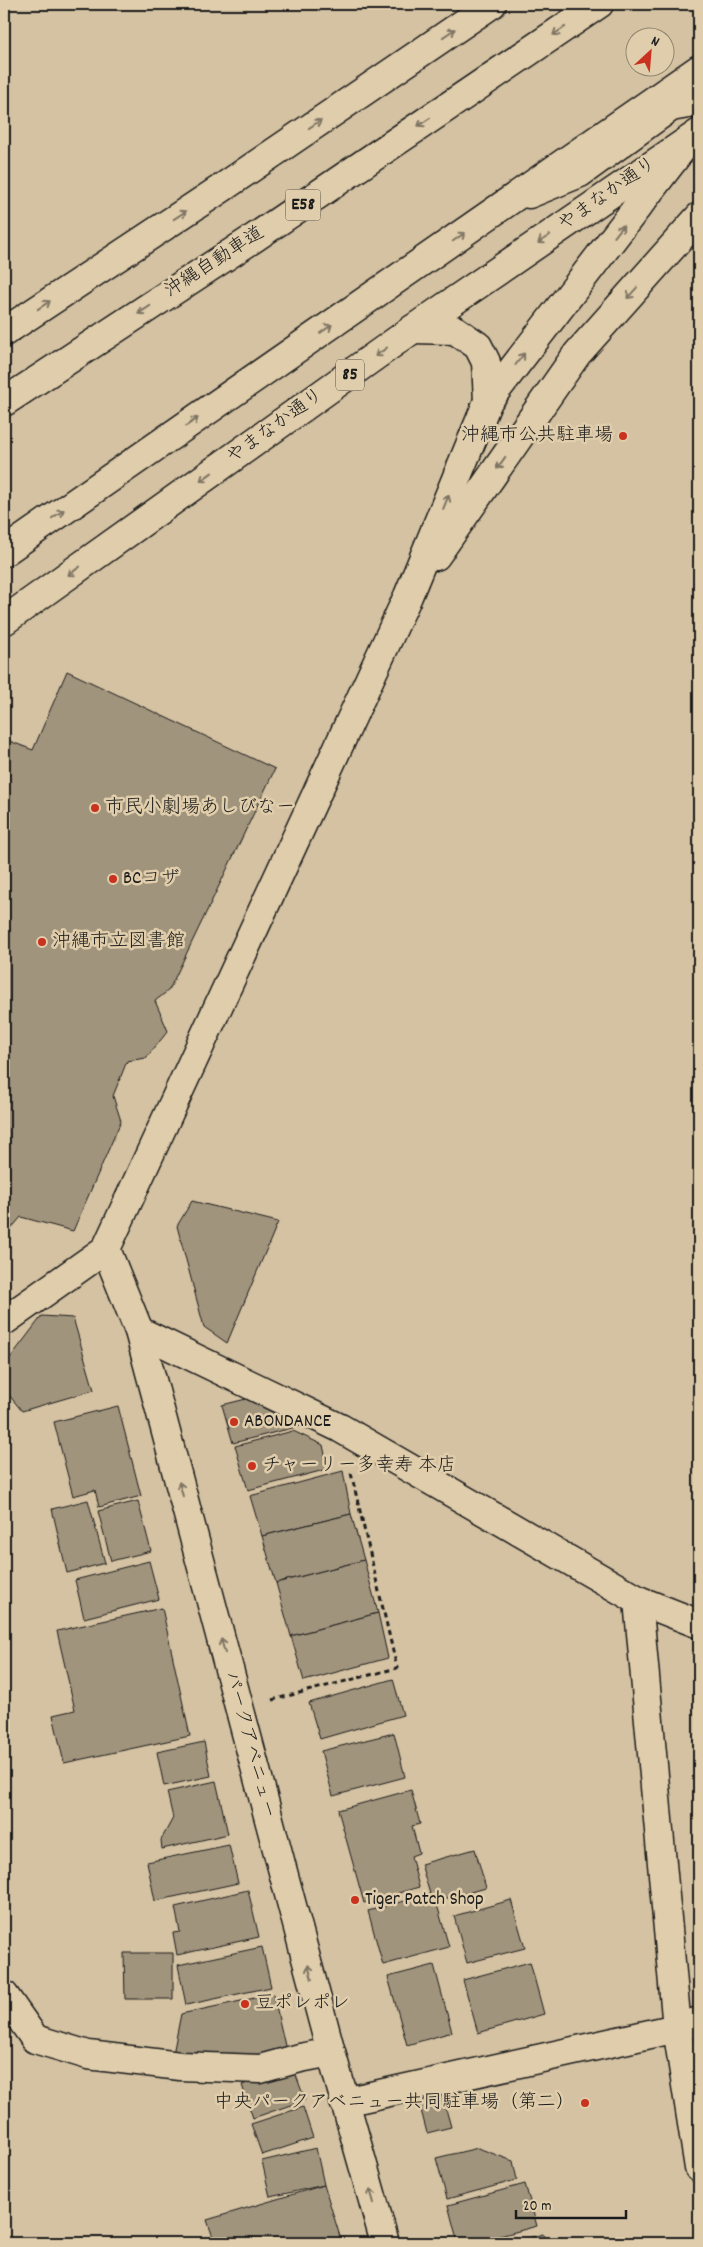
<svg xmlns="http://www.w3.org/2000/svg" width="703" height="2247" font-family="Dekko,'Klee One',sans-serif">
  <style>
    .building { fill: #a1947d; stroke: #1c1c1c }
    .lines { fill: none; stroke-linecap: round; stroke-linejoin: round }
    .minor-casing { stroke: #1c1c1c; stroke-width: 31 }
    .tertiary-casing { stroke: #1c1c1c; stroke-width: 31 }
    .primary-casing { stroke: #1c1c1c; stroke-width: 31 }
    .motorway-casing { stroke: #1c1c1c; stroke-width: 31 }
    .path { stroke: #1c1c1c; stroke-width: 3; stroke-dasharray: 5 4; stroke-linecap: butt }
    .minor { stroke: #e0cdab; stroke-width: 28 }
    .tertiary { stroke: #e0cdab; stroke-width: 28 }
    .primary { stroke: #e0cdab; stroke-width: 28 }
    .motorway { stroke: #e0cdab; stroke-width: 28 }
    .oneway { stroke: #7e7464 }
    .poi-dot { fill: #c8321e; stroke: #e0cdab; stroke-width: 2 }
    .labels { text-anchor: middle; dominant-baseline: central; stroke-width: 5; stroke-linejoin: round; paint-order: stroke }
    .shield { fill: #e0cdab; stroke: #575147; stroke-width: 1 }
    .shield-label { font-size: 18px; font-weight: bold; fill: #1c1c1c }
    .street-label { font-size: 19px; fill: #1c1c1c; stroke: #e0cdab }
    .poi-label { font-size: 19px; fill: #1c1c1c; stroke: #e0cdab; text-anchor: start }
  </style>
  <rect width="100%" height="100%" fill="#d4c2a2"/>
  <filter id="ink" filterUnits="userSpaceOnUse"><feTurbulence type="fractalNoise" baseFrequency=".02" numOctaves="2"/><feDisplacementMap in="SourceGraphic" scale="10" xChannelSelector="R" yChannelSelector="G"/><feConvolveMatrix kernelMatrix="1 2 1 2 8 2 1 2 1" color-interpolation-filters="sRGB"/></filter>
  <g filter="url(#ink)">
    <g class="building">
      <path d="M67 671 275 769 169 990 155 1001 168 1031 146 1058 127 1061 113 1096 121 1121 73 1231 21 1217 4 1237V739L33 750Z"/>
      <path d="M192 1201 278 1222 227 1343 204 1327 177 1226Z"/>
      <path d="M42 1316 73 1318 94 1390 22 1411 4 1389V1366Z"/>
      <path d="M246 1399 300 1426 233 1443 222 1405Z"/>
      <path d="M118 1406 141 1496 99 1507 95 1490 73 1496 54 1422Z"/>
      <path d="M293 1431 323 1445 328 1469 248 1490 235 1446Z"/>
      <path d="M343 1471 351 1514 262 1536 250 1496Z"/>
      <path d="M88 1500 105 1563 67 1573 52 1509Z"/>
      <path d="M138 1501 151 1551 111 1561 98 1511Z"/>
      <path d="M351 1514 364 1560 276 1583 262 1536Z"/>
      <path d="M364 1560 378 1613 291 1636 276 1583Z"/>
      <path d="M149 1561 159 1599 84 1618 75 1580Z"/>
      <path d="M162 1608 190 1736 64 1763 53 1715 75 1710 57 1631Z"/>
      <path d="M378 1613 388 1658 304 1681 291 1636Z"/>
      <path d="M393 1679 403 1715 320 1739 309 1703Z"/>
      <path d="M394 1733 405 1777 333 1796 321 1751Z"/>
      <path d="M204 1742 211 1776 164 1786 157 1752Z"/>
      <path d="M216 1781 228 1834 162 1849 161 1840 173 1818 167 1792Z"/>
      <path d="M411 1790 420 1824 412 1826 419 1853 411 1856 419 1887 364 1903 338 1810Z"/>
      <path d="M229 1845 238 1883 155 1901 147 1862Z"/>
      <path d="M475 1849 486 1888 436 1901 449 1947 383 1965 368 1911 430 1894 421 1864Z"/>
      <path d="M248 1890 259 1937 177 1955 173 1933 180 1932 175 1907Z"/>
      <path d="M511 1900 525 1948 467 1963 454 1916Z"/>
      <path d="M262 1947 271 1987 186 2005 178 1965Z"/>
      <path d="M124 1953H173V1999H125Z"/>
      <path d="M530 1962 544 2014 478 2033 463 1980Z"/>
      <path d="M434 1965 452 2032 407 2045 388 1977Z"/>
      <path d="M273 1994 286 2050 232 2059H172L181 2014Z"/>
      <path d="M293 2067 305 2100 253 2118 242 2085Z"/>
      <path d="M439 2084 451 2127 427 2133 416 2091Z"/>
      <path d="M303 2107 313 2138 262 2155 251 2124Z"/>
      <path d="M316 2148 324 2185 270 2197 262 2161Z"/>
      <path d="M478 2148 513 2161 517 2180 447 2199 436 2158Z"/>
      <path d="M525 2184 537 2226 474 2243H458L448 2205Z"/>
      <path d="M324 2185 342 2243H215L207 2220Z"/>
      <path d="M543 2234 546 2243H508Z"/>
    </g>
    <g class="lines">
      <g class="minor-casing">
        <g id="minor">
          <path d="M4 1321 106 1249"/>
          <path d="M139 1331 340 1428 638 1600 699 1624"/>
          <path d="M638 1600 677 2028 699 2168"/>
          <path d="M4 1995 35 2039 88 2055 180 2066 260 2069 300 2058 331 2052"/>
          <path d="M344 2102 677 2028 699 2021"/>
        </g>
      </g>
      <g class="tertiary-casing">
        <g id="tertiary">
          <path d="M529 194 580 173 671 107 699 102"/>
          <path d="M413 329 455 330 478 346 486 362 488 401"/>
          <path d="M436 556 577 354 699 217"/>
          <path d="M385 2243 331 2052 139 1331 106 1249 408 596 488 401 685 145"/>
        </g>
      </g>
      <g class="primary-casing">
        <g id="primary">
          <path d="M4 552 699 69"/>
          <path d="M4 621 413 329 699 133"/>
        </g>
      </g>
      <g class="motorway-casing">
        <g id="motorway">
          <path d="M4 332 222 188 492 4"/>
          <path d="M4 402 254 238 599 4"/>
        </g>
      </g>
      <path class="path" d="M272 1700 397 1668 351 1473"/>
      <use href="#minor" class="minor"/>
      <use href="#tertiary" class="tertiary"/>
      <use href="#primary" class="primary"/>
      <use href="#motorway" class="motorway"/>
    </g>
    <defs><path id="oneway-shaft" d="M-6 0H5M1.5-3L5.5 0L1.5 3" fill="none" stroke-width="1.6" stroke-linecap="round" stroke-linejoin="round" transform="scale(1.25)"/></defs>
    <g class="oneway">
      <use href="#oneway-shaft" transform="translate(559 31) rotate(146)"/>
      <use href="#oneway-shaft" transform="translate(449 33) rotate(-34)"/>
      <use href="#oneway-shaft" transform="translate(424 122) rotate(146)"/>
      <use href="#oneway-shaft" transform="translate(315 124) rotate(-34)"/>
      <use href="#oneway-shaft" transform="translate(180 215) rotate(-33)"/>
      <use href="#oneway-shaft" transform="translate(619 231) rotate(-52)"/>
      <use href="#oneway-shaft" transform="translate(459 237) rotate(-35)"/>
      <use href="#oneway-shaft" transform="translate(544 239) rotate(145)"/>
      <use href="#oneway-shaft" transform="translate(632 293) rotate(132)"/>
      <use href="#oneway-shaft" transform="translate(44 305) rotate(-33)"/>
      <use href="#oneway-shaft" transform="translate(144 310) rotate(147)"/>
      <use href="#oneway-shaft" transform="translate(326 329) rotate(-35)"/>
      <use href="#oneway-shaft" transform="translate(381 352) rotate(144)"/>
      <use href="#oneway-shaft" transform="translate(520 359) rotate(-53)"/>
      <use href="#oneway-shaft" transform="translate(192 422) rotate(-35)"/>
      <use href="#oneway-shaft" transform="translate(501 463) rotate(125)"/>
      <use href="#oneway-shaft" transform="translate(206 477) rotate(144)"/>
      <use href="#oneway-shaft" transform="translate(446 502) rotate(-68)"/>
      <use href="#oneway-shaft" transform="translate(58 514) rotate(-35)"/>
      <use href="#oneway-shaft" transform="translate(74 571) rotate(144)"/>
      <use href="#oneway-shaft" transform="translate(181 1489) rotate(-105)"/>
      <use href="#oneway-shaft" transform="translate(223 1646) rotate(-105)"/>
      <use href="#oneway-shaft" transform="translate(310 1972) rotate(-105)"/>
      <use href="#oneway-shaft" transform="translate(372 2196) rotate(-106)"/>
    </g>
  </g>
  <g class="poi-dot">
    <circle cx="623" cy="436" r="5"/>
    <circle cx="95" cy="808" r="5"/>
    <circle cx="113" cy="879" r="5"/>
    <circle cx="42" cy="942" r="5"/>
    <circle cx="234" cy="1422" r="5"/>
    <circle cx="252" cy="1466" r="5"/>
    <circle cx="355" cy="1900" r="5"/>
    <circle cx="245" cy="2004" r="5"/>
    <circle cx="585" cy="2103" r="5"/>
  </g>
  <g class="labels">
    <g class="shield">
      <rect x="285.5" y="189.5" width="35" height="31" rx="4"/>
      <rect x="336" y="359.5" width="28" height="31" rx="4"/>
    </g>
    <g class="shield-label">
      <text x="303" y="205">E58</text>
      <text x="350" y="375">85</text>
    </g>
    <g class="street-label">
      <text transform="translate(608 195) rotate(-35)">やまなか通り</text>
      <text transform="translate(215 263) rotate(-33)">沖縄自動車道</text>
      <text transform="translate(276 427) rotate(-36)">やまなか通り</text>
      <text transform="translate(249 1745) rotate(75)">パークアベニュー</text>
    </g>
    <g class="poi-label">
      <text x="613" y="436" text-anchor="end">沖縄市公共駐車場</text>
      <text x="105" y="808">市民小劇場あしびなー</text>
      <text x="123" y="879">BCコザ</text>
      <text x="52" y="942">沖縄市立図書館</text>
      <text x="244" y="1422">ABONDANCE</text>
      <text x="262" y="1466">チャーリー多幸寿 本店</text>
      <text x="365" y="1900">Tiger Patch Shop</text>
      <text x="255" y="2004">豆ポレポレ</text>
      <text x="575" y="2103" text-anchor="end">中央パークアベニュー共同駐車場（第二）</text>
    </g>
  </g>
  <rect width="703" height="2247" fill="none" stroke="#e0cdab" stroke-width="20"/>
  <rect x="10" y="10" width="683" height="2227" fill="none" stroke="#1c1c1c" stroke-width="2" filter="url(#ink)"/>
  <g transform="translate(650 52) rotate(26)"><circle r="24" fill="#e0cdab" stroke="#928672"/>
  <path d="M0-4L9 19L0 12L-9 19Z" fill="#c8321e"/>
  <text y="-8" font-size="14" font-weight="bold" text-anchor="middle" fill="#1c1c1c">N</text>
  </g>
  <path d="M516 2210v8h110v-8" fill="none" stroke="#1c1c1c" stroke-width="2.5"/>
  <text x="523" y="2210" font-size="15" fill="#1c1c1c" stroke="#e0cdab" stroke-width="4" paint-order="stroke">20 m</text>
</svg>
